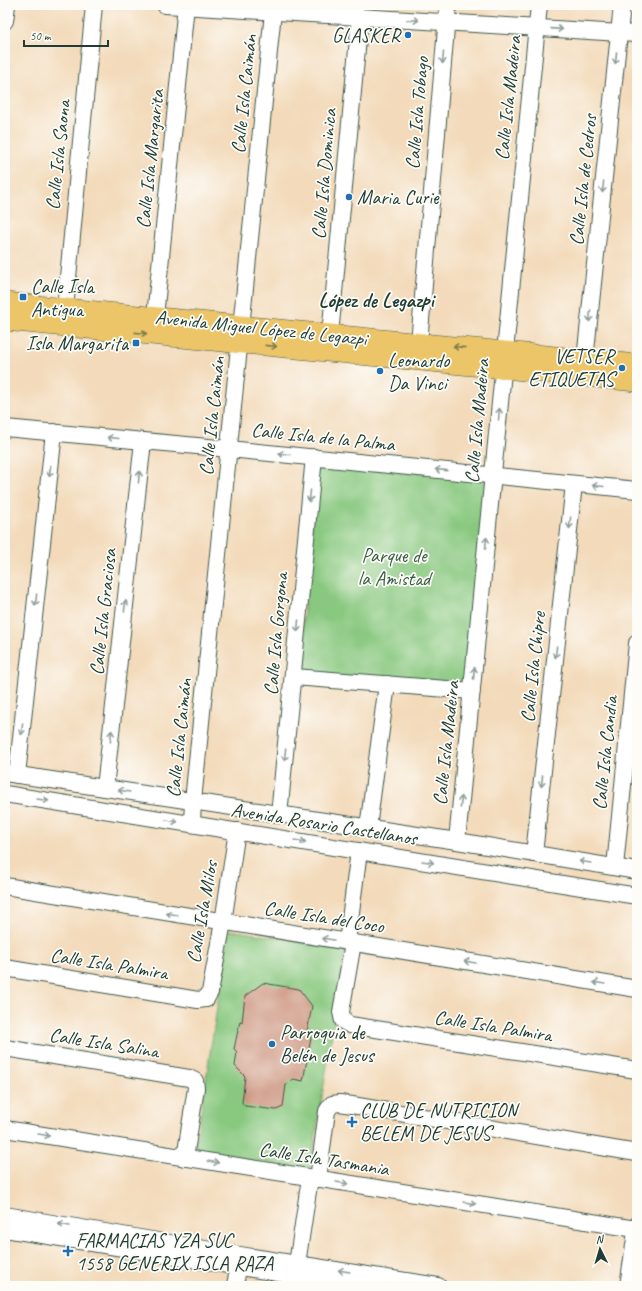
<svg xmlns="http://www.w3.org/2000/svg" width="642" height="1291" font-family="Caveat,sans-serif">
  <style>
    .green { fill: #88c87f; stroke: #54825a }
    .building { fill: #cd9681 }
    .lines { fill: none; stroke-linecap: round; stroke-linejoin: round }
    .minor-casing { stroke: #3f5548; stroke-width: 18 }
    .major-casing { stroke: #3f5548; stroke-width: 22 }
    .minor { stroke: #fff; stroke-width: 16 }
    .major { stroke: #ecc569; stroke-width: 21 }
    .oneway { stroke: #8f9e9a }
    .oneway2 { stroke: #7b7a4c }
    .poi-dot { fill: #1f6fb2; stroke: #fdfcf7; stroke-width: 1.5 }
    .labels { text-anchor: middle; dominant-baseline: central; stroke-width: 3.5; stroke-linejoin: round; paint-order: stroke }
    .poi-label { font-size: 20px; fill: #1f3d34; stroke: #fdfcf7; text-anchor: start }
    .street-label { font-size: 20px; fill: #1f3d34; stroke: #fdfcf7 }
    .park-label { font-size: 20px; fill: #396047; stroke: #fdfcf7 }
    .neighbourhood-label { font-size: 21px; font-weight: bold; fill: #1f3d34; stroke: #fdfcf7 }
  </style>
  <rect width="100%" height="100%" fill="#fdfcf7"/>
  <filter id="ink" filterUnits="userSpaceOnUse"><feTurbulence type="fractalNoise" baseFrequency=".025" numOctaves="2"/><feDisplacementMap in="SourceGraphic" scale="8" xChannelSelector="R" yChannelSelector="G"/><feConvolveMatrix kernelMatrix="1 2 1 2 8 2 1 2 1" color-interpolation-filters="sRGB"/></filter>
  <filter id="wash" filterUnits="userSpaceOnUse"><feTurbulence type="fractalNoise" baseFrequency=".012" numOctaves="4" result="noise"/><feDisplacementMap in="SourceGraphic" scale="16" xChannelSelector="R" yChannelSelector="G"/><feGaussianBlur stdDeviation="0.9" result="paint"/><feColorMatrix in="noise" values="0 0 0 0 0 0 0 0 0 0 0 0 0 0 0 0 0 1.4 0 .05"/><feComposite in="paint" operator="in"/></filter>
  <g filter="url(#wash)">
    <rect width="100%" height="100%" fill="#f3daba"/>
    <g class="green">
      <path d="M318 461 489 479 469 687 298 673Z"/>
      <path d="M229 930 346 948 310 1171 195 1150Z"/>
    </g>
    <g id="blocks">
      <path class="building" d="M263 983 299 989 312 1006 307 1032 311 1038 303 1081 293 1079 286 1085 283 1106 281 1108 276 1110 245 1106 242 1103 245 1076 235 1066 237 1052 234 1049 240 1021 242 1022 245 996Z"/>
    </g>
  </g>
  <g filter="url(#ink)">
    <use href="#blocks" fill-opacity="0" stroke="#3f5548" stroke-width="1"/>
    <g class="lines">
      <g class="minor-casing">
        <g id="minor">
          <path d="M165 5 637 34"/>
          <path d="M5 21 7 5"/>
          <path d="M65 309 94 5"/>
          <path d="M155 317 186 5"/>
          <path d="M330 335 360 17"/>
          <path d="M419 343 448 5"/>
          <path d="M585 360 622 5"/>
          <path d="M5 428 229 449 637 490"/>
          <path d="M294 677 472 691"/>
          <path d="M5 773 457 841 637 871"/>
          <path d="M17 775 54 432"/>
          <path d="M105 788 143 441"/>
          <path d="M5 794 637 896"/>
          <path d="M279 815 314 457"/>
          <path d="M192 824 193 801 273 12"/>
          <path d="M368 828 387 684"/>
          <path d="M457 841 539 5"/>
          <path d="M534 854 574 484"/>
          <path d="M615 867 637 643"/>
          <path d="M5 886 637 989"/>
          <path d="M347 942 359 851"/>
          <path d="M353 943 341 1012 343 1021 350 1025 637 1070"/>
          <path d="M5 968 198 1000 206 999 210 992 223 922 237 831"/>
          <path d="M5 1048 189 1078 195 1081 196 1088 185 1158"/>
          <path d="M5 1129 636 1229"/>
          <path d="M318 1179 327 1111 332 1104 340 1103 637 1153"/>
          <path d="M5 1215 240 1255 438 1286"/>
          <path d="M5 1229 358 1286"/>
          <path d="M297 1264 310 1178"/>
          <path d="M235 1286 240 1256"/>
          <path d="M628 1286 637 1225"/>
        </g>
      </g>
      <g class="major-casing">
        <g id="major">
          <path d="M5 303 637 365"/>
          <path d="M5 320 637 381"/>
        </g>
      </g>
      <use href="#minor" class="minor"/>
      <use href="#major" class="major"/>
    </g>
    <defs><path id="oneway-shaft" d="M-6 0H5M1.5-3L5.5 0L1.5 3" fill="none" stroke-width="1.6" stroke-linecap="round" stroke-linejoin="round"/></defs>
    <g class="oneway">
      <use href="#oneway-shaft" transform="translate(413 20) rotate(3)"/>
      <use href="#oneway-shaft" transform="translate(557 29) rotate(4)"/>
      <use href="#oneway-shaft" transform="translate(443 58) rotate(95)"/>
      <use href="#oneway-shaft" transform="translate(616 58) rotate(96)"/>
      <use href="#oneway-shaft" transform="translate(603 187) rotate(96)"/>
      <use href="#oneway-shaft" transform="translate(590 316) rotate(96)"/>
      <use href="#oneway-shaft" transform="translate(499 414) rotate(-85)"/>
      <use href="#oneway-shaft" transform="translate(113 438) rotate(-175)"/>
      <use href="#oneway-shaft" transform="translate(284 454) rotate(-174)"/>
      <use href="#oneway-shaft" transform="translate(441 470) rotate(-174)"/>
      <use href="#oneway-shaft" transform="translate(50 471) rotate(96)"/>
      <use href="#oneway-shaft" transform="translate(139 477) rotate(-84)"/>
      <use href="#oneway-shaft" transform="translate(598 486) rotate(-175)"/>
      <use href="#oneway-shaft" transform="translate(310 496) rotate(95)"/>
      <use href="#oneway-shaft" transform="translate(570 523) rotate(96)"/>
      <use href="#oneway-shaft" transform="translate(486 543) rotate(-85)"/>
      <use href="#oneway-shaft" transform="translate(36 600) rotate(96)"/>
      <use href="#oneway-shaft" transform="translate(125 606) rotate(-84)"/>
      <use href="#oneway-shaft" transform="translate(298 626) rotate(95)"/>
      <use href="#oneway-shaft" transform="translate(556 652) rotate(96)"/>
      <use href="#oneway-shaft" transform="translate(474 673) rotate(-85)"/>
      <use href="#oneway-shaft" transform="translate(22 729) rotate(96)"/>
      <use href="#oneway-shaft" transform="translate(111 736) rotate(-84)"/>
      <use href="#oneway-shaft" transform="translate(285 755) rotate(96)"/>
      <use href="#oneway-shaft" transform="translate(542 781) rotate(96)"/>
      <use href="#oneway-shaft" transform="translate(124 791) rotate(-171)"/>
      <use href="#oneway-shaft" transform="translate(43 800) rotate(9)"/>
      <use href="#oneway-shaft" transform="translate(461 802) rotate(-84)"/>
      <use href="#oneway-shaft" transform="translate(172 821) rotate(9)"/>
      <use href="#oneway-shaft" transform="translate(300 841) rotate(9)"/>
      <use href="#oneway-shaft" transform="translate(428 862) rotate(9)"/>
      <use href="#oneway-shaft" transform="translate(585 862) rotate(-171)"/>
      <use href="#oneway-shaft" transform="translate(172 914) rotate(-171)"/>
      <use href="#oneway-shaft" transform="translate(328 939) rotate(-171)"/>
      <use href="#oneway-shaft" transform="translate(470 962) rotate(-171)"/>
      <use href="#oneway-shaft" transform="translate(599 983) rotate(-171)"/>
      <use href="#oneway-shaft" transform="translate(44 1135) rotate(9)"/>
      <use href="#oneway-shaft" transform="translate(213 1162) rotate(9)"/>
      <use href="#oneway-shaft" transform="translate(342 1183) rotate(9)"/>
      <use href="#oneway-shaft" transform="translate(470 1203) rotate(9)"/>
      <use href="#oneway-shaft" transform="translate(64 1225) rotate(-170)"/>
      <use href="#oneway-shaft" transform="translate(344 1271) rotate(-171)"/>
    </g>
    <g class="oneway2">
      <use href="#oneway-shaft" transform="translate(141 333) rotate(6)"/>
      <use href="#oneway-shaft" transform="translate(271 346) rotate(6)"/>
      <use href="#oneway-shaft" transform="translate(459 347) rotate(-174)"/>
    </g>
  </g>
  <g class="poi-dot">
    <circle cx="408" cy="35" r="4"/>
    <circle cx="349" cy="197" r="4"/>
    <rect x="19" y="293" width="8" height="8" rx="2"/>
    <rect x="132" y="339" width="8" height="8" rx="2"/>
    <circle cx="622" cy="368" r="4"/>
    <circle cx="380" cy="371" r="4"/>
    <circle cx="272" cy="1044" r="4"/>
    <path d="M350 1116h4v4h4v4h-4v4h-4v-4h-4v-4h4z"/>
    <path d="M66 1245h4v4h4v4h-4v4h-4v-4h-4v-4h4z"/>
  </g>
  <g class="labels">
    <g class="poi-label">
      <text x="400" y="35" text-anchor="end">GLASKER</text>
      <text x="357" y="197">Maria Curie</text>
      <text x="31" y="286">Calle Isla<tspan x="31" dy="23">Antigua</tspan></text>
      <text x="128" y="343" text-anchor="end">Isla Margarita</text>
      <text x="614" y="356" text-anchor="end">VETSER<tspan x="614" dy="23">ETIQUETAS</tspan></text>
      <text x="388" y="360">Leonardo<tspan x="388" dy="23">Da Vinci</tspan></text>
      <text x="280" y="1032">Parroquia de<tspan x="280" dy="23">Belén de Jesus</tspan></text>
      <text x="360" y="1110">CLUB DE NUTRICION<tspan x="360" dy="23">BELEM DE JESUS</tspan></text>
      <text x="76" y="1240">FARMACIAS YZA SUC<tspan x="76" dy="23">1558 GENERIX ISLA RAZA</tspan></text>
    </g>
    <g class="street-label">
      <text transform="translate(244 94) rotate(-84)">Calle Isla Caimán</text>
      <text transform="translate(508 98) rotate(-84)">Calle Isla Madeira</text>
      <text transform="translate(417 113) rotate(-85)">Calle Isla Tobago</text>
      <text transform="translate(58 155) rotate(-84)">Calle Isla Saona</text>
      <text transform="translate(150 159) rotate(-84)">Calle Isla Margarita</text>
      <text transform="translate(324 174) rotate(-85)">Calle Isla Dominica</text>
      <text transform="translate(583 180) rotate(-84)">Calle Isla de Cedros</text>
      <text transform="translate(261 328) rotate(6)">Avenida Miguel López de Legazpi</text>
      <text transform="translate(212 416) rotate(-84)">Calle Isla Caimán</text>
      <text transform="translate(477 421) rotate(-85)">Calle Isla Madeira</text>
      <text transform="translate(323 437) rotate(6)">Calle Isla de la Palma</text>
      <text transform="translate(103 612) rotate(-84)">Calle Isla Graciosa</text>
      <text transform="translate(276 634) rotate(-85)">Calle Isla Gorgona</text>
      <text transform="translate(533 667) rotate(-84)">Calle Isla Chipre</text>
      <text transform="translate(179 738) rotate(-84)">Calle Isla Caimán</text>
      <text transform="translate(446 743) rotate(-84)">Calle Isla Madeira</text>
      <text transform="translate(605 753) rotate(-84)">Calle Isla Candia</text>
      <text transform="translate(324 824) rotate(9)">Avenida Rosario Castellanos</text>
      <text transform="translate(202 912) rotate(-80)">Calle Isla Milos</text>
      <text transform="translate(324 917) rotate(9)">Calle Isla del Coco</text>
      <text transform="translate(109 964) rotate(9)">Calle Isla Palmira</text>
      <text transform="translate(493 1026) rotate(9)">Calle Isla Palmira</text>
      <text transform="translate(104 1043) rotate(9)">Calle Isla Salina</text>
      <text transform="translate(324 1159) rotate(9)">Calle Isla Tasmania</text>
    </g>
    <g class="park-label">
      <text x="394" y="555">Parque de<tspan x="394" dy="23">la Amistad</tspan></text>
    </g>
    <g class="neighbourhood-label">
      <text x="376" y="300">López de Legazpi</text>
    </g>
  </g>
  <rect width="642" height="1291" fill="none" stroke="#fdfcf7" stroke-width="20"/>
  <g transform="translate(600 1249) rotate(355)" stroke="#fdfcf7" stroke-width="3" paint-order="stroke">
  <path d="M0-3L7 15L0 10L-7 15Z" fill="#1f3d34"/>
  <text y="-6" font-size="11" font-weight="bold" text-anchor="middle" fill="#1f3d34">N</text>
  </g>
  <path d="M24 40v6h84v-6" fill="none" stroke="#1f3d34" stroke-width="2"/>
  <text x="30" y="40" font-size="12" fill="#1f3d34" stroke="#fdfcf7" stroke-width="3" paint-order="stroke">50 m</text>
</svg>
